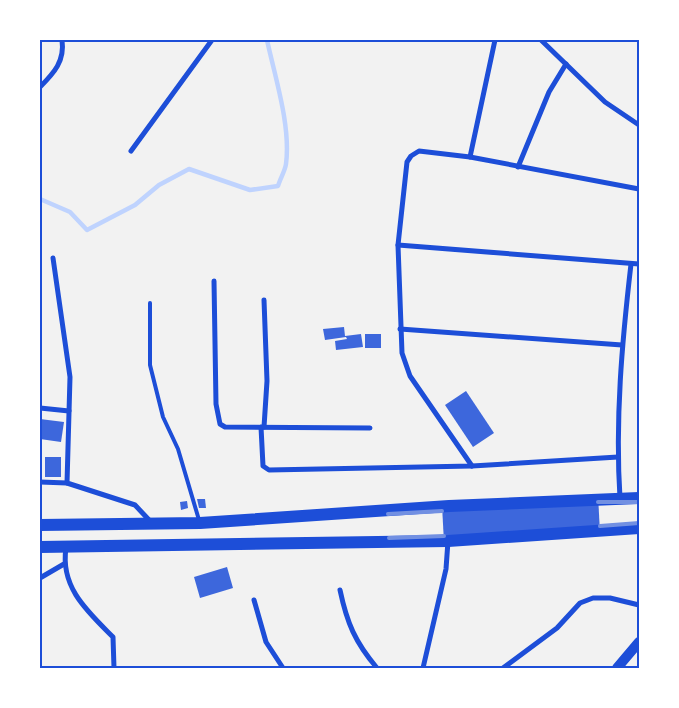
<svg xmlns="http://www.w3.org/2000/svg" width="679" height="708" font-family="Inter,sans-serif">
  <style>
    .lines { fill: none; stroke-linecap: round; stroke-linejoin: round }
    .stream { stroke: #bfd3fe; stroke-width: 4.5 }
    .building { fill: #3d67dc }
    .service { stroke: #1d4ed8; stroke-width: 4 }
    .minor { stroke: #1d4ed8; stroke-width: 5 }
    .secondary { stroke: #1d4ed8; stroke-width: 10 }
    .primary { stroke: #1d4ed8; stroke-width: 12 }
    .rail { stroke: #7290e2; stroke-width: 4 }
    .neatline { fill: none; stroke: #1d4ed8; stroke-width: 2 }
  </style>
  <rect width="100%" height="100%" fill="#f2f2f2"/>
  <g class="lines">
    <path class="stream" d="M40 199 70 212 87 230 135 205 159 185 189 169 250 190 278 186C280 179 285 171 286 164 291 126 275 77 267 40"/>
  </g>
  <g class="building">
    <path d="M344 327 345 336 361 334 363 347 336 350 335 341 347 339 346 337 325 340 323 329Z"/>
    <rect x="365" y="334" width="16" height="14"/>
    <path d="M466 391 494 433 473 447 445 405Z"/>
    <path d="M40 419 64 422 61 442 40 439Z"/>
    <rect x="45" y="457" width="16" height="20"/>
    <path d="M598 495 600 533 444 543 442 505Z"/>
    <path d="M197 499H205L206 508H199Z"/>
    <path d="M187 501 188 508 181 510 180 502Z"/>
    <path d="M227 567 233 588 200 598 194 577Z"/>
  </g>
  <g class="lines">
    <path class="service" d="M150 303V365L163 417 178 449 199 520"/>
    <g class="minor">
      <path d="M541 40 605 102 639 125"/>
      <path d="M40 87C54 73 65 61 62 40"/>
      <path d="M131 151 212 40"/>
      <path d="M470 157 495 40"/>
      <path d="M518 167 549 92 566 64"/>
      <path d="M398 245 639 264"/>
      <path d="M53 258 70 377 67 483 135 505 150 521"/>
      <path d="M214 281 216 404 220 424 225 427 370 428"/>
      <path d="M400 329 622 345"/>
      <path d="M40 408 69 411"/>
      <path d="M261 427 263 466 269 470 472 466 618 457"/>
      <path d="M264 427 267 381 264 300"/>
      <path d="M472 466 410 376 402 353 398 245 407 162 411 156 419 151 470 157 639 189"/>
      <path d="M40 482 67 483"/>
      <path d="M620 498C615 420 622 342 631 264"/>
      <path d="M66 548C60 587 87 611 113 637L114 668"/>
      <path d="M40 578 64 564"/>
      <path d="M340 590C347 623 355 642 377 668"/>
      <path d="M254 600 266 642 283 668"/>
      <path d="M423 668 446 569 448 541"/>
      <path d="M503 668 557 628 580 603 593 598H610L639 605"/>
    </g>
    <path class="secondary" d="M617 668 639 642"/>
    <g class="primary">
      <path d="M40 525 200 523 449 506 639 498"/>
      <path d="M40 547 448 541 639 528"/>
    </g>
    <g class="rail">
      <path d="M598 502H639"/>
      <path d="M388 514 442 511"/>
      <path d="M600 526 639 523"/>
      <path d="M389 538 444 536"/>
    </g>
  </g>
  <rect width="679" height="708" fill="none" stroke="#ffffff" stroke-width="82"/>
  <rect x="41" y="41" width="597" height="626" class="neatline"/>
</svg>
